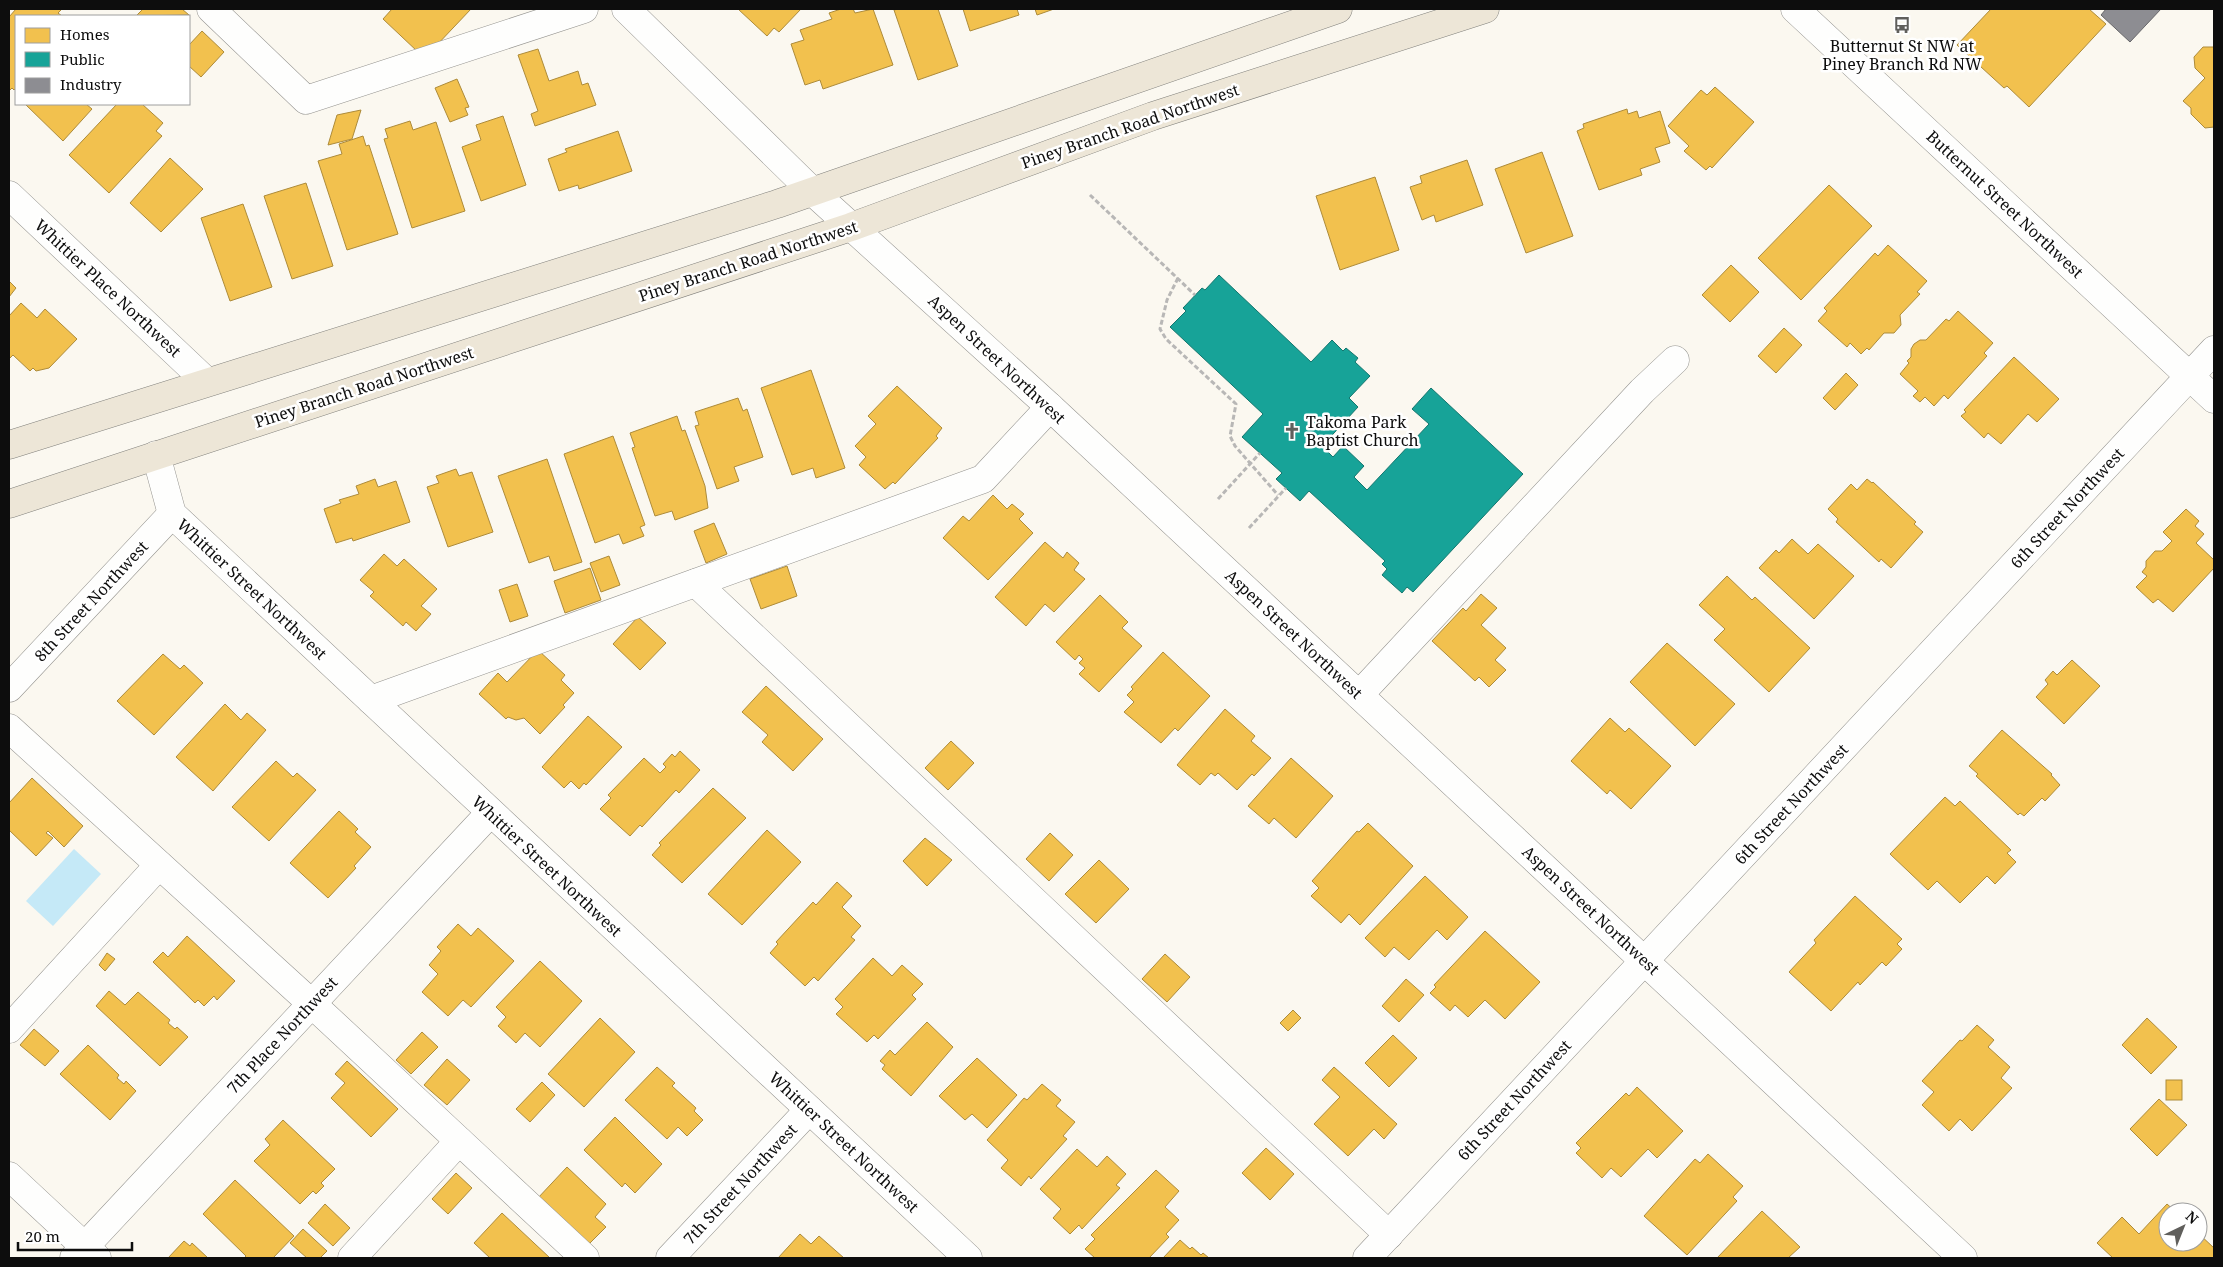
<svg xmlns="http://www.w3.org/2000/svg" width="2223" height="1267" font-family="'Noto Serif',serif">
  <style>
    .water { fill: #c5e9f7 }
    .homes { fill: #f2c14e; stroke: #ad8b3a }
    .public { fill: #17a398; stroke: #14766e }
    .industry { fill: #8d8d92; stroke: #67676a }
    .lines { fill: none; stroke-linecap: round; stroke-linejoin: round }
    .minor-casing { stroke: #94938f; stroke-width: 29 }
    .major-casing { stroke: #81807c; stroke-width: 29 }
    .path { stroke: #b8b7b6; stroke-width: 3; stroke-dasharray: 5 2.5; stroke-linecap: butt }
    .minor { stroke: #fefefd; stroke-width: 28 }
    .major { stroke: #ede6d7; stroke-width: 28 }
    .labels { text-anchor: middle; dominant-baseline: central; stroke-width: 5; stroke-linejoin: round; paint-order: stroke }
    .poi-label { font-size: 16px; fill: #0d0d0d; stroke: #fff }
    .street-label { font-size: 16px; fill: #0d0d0d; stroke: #fff }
  </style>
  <rect width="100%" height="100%" fill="#fbf8f0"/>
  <path class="water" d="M74 849 101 874 53 926 26 901Z"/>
  <g class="homes">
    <path d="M16 9H62L58 13 62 16H16V88L14 90 12 88 9 91V17Z"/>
    <path d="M143 9H182L189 15 136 16Z"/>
    <path d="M392 9H471L435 47 418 52 383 19Z"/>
    <path d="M738 9H801L779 32 774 28 767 36Z"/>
    <path d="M841 9H853L855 13 873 9 893 65 823 89 820 80 805 85 791 44 804 40 800 30 832 19 829 13Z"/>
    <path d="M898 9H938L958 66 918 80 894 10Z"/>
    <path d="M963 9H1017L1019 15 970 31Z"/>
    <path d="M1035 9H1054L1037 15Z"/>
    <path d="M1991 9H2089L2106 24 2029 107 2007 86 2004 88 1957 45Z"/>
    <path d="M202 31 224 52 201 77 189 66V45Z"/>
    <path d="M2203 47H2214V127L2205 128 2191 114V108L2183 101 2205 78 2195 68 2194 57Z"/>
    <path d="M538 49 549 81 578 71 582 85 588 83 596 105 535 126 531 114 538 111 518 55Z"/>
    <path d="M457 79 469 107 465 108 468 115 450 122 435 88Z"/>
    <path d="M1715 87 1754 122 1712 168 1710 166 1706 170 1684 151 1689 146 1668 126 1701 90 1707 95Z"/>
    <path d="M25 104H86L92 109 63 141Z"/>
    <path d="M117 104H142L163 123 156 131 162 136 109 193 69 155Z"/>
    <path d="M1627 109 1628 114 1637 111 1639 118 1660 111 1670 143 1655 148 1660 162 1640 169 1642 175 1599 190 1577 131 1584 128 1583 124Z"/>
    <path d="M361 110 352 139 328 145 337 115Z"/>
    <path d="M503 116 526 185 481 201 462 147 481 140 476 125Z"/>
    <path d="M410 121 413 130 436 122 465 211 412 228 384 139 388 138 385 129Z"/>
    <path d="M618 131 632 171 579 189 578 185 559 191 548 159 567 152 565 149Z"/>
    <path d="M363 136 366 146 369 145 398 234 347 250 318 161 342 154 339 144Z"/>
    <path d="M1542 152 1573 236 1526 253 1495 169Z"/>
    <path d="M170 158 203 189 161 232 130 203Z"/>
    <path d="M1467 160 1483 205 1436 222 1434 215 1422 220 1410 187 1422 183 1420 176Z"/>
    <path d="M1375 177 1399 250 1340 270 1316 196Z"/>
    <path d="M306 183 333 266 292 279 264 196Z"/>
    <path d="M1829 185 1872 226 1801 300 1758 258Z"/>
    <path d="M243 204 272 287 230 301 201 218Z"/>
    <path d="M1888 245 1927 281 1917 292 1920 294 1900 315 1901 325 1894 333H1884L1869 350 1867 348 1861 354 1850 343 1847 347 1818 321 1827 311 1824 308 1875 253 1878 256Z"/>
    <path d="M1731 265 1759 292 1730 322 1702 295Z"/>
    <path d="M9 281 16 288 9 297Z"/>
    <path d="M21 303 37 318 45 309 77 339 49 368 36 371 33 368 30 371 13 355 9 359V316Z"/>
    <path d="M1958 311 1993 343 1984 353 1987 356 1948 399 1944 395 1934 406 1925 397 1920 402 1913 396 1918 391 1900 374 1909 363 1907 361 1911 357V349L1914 344 1920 340H1926L1946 319 1949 321Z"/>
    <path d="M1784 328 1802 345 1776 373 1758 356Z"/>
    <path d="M2014 357 2059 399 2037 422 2028 414 2001 444 1988 433 1984 438 1961 416 1966 412 1964 410Z"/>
    <path d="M811 370 845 468 816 478 813 468 792 475 761 388Z"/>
    <path d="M1846 373 1858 385 1835 410 1823 398Z"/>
    <path d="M897 386 942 428 936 436 938 438 895 484 893 482 885 489 859 465 866 457 855 446 876 424 868 416Z"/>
    <path d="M738 398 743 411 747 409 763 457 734 467 739 481 717 489 695 426 699 425 695 412Z"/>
    <path d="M677 416 682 431 685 430 705 486 708 508 675 520 672 511 655 516 632 448 635 447 630 433Z"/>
    <path d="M613 436 645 525 640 527 644 536 623 544 619 534 595 543 564 454Z"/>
    <path d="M547 459 582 562 554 571 549 556 529 563 498 476Z"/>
    <path d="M456 469 459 476 472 472 493 532 448 547 427 487 439 483 436 476Z"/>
    <path d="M375 479 378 487 396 481 410 522 353 541 352 538 336 543 324 509 341 503 339 500 359 494 356 486Z"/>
    <path d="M1867 479 1872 483 1873 482 1916 522 1914 524 1923 532 1891 568 1881 559 1879 562 1836 522 1838 519 1828 509 1851 484 1857 490Z"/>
    <path d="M993 495 1007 509 1012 504 1024 514 1019 519 1033 533 988 580 943 538 963 516 969 521Z"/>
    <path d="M2186 509 2199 521 2195 526 2204 534 2196 543 2214 560V568L2173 612 2158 599 2153 603 2136 587 2147 576 2142 572 2146 567V561L2155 551H2162L2172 541 2163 532Z"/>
    <path d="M714 523 727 554 706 563 694 531Z"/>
    <path d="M1792 539 1808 554 1818 544 1854 576 1814 619 1759 568 1776 550 1779 553Z"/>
    <path d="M1045 542 1063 558 1067 552 1079 563 1074 570 1085 579 1054 612 1045 604 1026 626 995 597Z"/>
    <path d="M384 554 397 566 404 559 437 589 421 606 431 614 416 631 406 622 403 626 370 596 374 592 360 580Z"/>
    <path d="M609 556 620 585 601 592 590 563Z"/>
    <path d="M787 566 797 596 761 609 750 579Z"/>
    <path d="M590 568 601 600 565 613 554 581Z"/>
    <path d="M1727 576 1752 600 1755 597 1810 648 1769 692 1714 640 1725 629 1699 605Z"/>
    <path d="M517 584 528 616 510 622 499 590Z"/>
    <path d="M1481 594 1497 608 1481 625 1506 648 1495 660 1506 670 1489 687 1479 677 1475 681 1432 641 1463 608 1466 611Z"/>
    <path d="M1100 595 1128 622 1122 628 1142 646 1099 692 1079 674 1085 668 1079 663 1083 659 1079 655 1075 660 1056 642Z"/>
    <path d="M638 617 666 643 640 670 613 644Z"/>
    <path d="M1667 643 1735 704 1695 746 1630 682Z"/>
    <path d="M538 650 565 675 561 680 574 693 563 705 565 707 540 734 524 718 516 720 508 717 506 719 479 694 498 673 507 682Z"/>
    <path d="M1163 652 1210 696 1178 731 1175 728 1161 743 1124 712 1134 702 1127 695 1133 689 1131 687Z"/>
    <path d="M163 654 180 669 184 665 203 683 154 735 117 701Z"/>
    <path d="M2072 660 2100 686 2064 724 2036 697 2048 684 2045 680 2053 671 2057 675Z"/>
    <path d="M766 686 823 739 793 771 762 742 768 735 742 712Z"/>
    <path d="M225 704 241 720 247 713 266 730 213 791 176 757Z"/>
    <path d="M1225 709 1255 736 1251 741 1271 758 1254 776 1252 774 1237 790 1218 773 1215 776 1211 773 1200 785 1177 765Z"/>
    <path d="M588 716 622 747 586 785 584 783 579 789 571 781 564 788 542 767Z"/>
    <path d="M1610 718 1625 732 1629 728 1671 766 1631 809 1610 790 1607 794 1571 761Z"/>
    <path d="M2002 730 2052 774 2051 775 2060 785 2045 801 2042 798 2024 816 2020 813 2018 815 1976 776 1978 774 1969 766Z"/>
    <path d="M951 741 974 763 948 790 925 768Z"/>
    <path d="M680 751 700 770 679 793 676 790 642 827 640 825 630 836 600 809 611 798 608 795 644 758 660 773 666 767 663 764 672 754 675 757Z"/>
    <path d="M1291 758 1333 796 1296 838 1274 818 1269 824 1248 806Z"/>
    <path d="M276 761 293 777 297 773 316 790 269 841 232 807Z"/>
    <path d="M32 778 83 826 64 847 48 831 46 833 53 838 36 856 9 830V803Z"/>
    <path d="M713 788 746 818 682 883 652 855 661 845 659 843Z"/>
    <path d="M1945 797 1955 806 1960 801 2011 850 2007 853 2016 862 1995 884 1987 876 1960 903 1937 881 1928 890 1890 854Z"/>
    <path d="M339 811 358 829 355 832 371 847 354 866 356 868 328 898 290 863Z"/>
    <path d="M1368 823 1413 866 1360 925 1349 914 1341 923 1311 896 1319 888 1312 881 1357 831 1359 832Z"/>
    <path d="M767 830 801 862 742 925 708 894Z"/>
    <path d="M1050 833 1073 855 1049 881 1026 859Z"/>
    <path d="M925 838 952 860 927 886 903 861Z"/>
    <path d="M1099 860 1129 889 1096 923 1065 894Z"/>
    <path d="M1425 876 1468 917 1447 940 1437 930 1409 960 1394 947 1385 957 1365 938Z"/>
    <path d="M837 882 852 896 842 907 861 926 851 937 855 940 818 981 814 977 805 986 770 953 778 944 776 942 813 902 816 905Z"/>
    <path d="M1855 896 1902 939 1897 944 1902 949 1886 966 1882 962 1860 985 1858 982 1831 1011 1789 972 1816 943 1814 940Z"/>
    <path d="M458 924 471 936 478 928 514 961 471 1007 463 1000 448 1016 422 992 438 974 429 965 441 951 437 947Z"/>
    <path d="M1485 931 1540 982 1505 1019 1485 1000 1468 1017 1455 1005 1450 1011 1430 993 1436 987 1434 985Z"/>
    <path d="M187 936 235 981 217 1000 214 996 204 1006 198 1000 195 1003 153 962 163 952 168 957Z"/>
    <path d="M107 953 115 959 105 971 99 965Z"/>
    <path d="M1165 954 1190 977 1167 1002 1142 979Z"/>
    <path d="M873 958 892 976 902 965 923 984 912 995 916 999 878 1039 874 1035 867 1042 836 1014 843 1007 835 999Z"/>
    <path d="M540 961 582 1001 540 1047 525 1033 516 1043 498 1026 506 1017 496 1007Z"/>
    <path d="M1406 979 1424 995 1399 1022 1382 1006Z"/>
    <path d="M109 991 125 1005 138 992 170 1020 168 1023 175 1029 177 1027 188 1037 160 1066 96 1006Z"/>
    <path d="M1293 1010 1301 1018 1288 1031 1280 1023Z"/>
    <path d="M600 1018 635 1052 584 1107 548 1074Z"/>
    <path d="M2147 1018 2177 1047 2151 1074 2122 1045Z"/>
    <path d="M927 1022 953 1047 911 1096 882 1069 885 1065 880 1061 890 1050 895 1055Z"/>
    <path d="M1977 1025 1994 1040 1988 1047 2010 1067 2001 1078 2012 1088 1972 1131 1960 1119 1949 1131 1922 1105 1934 1092 1922 1081 1960 1040 1962 1041Z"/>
    <path d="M34 1029 59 1051 45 1066 20 1045Z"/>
    <path d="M422 1032 438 1047 411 1074 396 1060Z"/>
    <path d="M1393 1035 1417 1058 1389 1087 1365 1063Z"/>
    <path d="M88 1045 119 1075 117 1078 124 1084 126 1081 136 1091 110 1120 60 1074Z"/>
    <path d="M977 1058 1017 1095 987 1128 972 1114 965 1120 939 1096Z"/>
    <path d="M447 1059 470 1080 447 1105 424 1085Z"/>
    <path d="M347 1061 398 1109 371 1137 331 1098 345 1083 335 1074Z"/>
    <path d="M657 1067 675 1083 672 1086 696 1108 694 1111 703 1120 687 1136 678 1127 667 1139 625 1100Z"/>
    <path d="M1334 1067 1397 1124 1384 1139 1374 1129 1348 1156 1314 1124 1340 1097 1322 1080Z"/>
    <rect x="2166" y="1080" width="16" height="20"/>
    <path d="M542 1082 555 1095 530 1122 516 1109Z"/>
    <path d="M1042 1084 1061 1100 1056 1106 1075 1122 1063 1136 1067 1139 1031 1179 1029 1176 1021 1186 1001 1168 1008 1160 987 1140 1024 1098 1027 1100Z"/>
    <path d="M1637 1087 1683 1131 1657 1158 1648 1149 1621 1177 1611 1168 1602 1178 1576 1153 1581 1148 1576 1143 1626 1093 1629 1096Z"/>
    <path d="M2159 1099 2187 1125 2157 1156 2130 1129Z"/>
    <path d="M615 1117 662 1164 635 1193 625 1183 622 1187 584 1150Z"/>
    <path d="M283 1120 335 1169 321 1183 324 1186 316 1194 313 1191 300 1204 254 1161 270 1145 265 1139Z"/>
    <path d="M1266 1148 1294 1174 1270 1200 1242 1173Z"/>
    <path d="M1077 1149 1097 1167 1107 1156 1126 1174 1116 1185 1120 1188 1082 1229 1079 1225 1070 1234 1053 1218 1061 1209 1040 1189Z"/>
    <path d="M1708 1154 1743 1186 1733 1197 1737 1201 1687 1255 1644 1216 1695 1159 1700 1163Z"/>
    <path d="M567 1167 606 1204 595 1217 606 1227 587 1246 537 1199Z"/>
    <path d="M1156 1170 1179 1191 1165 1207 1179 1220 1166 1234 1169 1237 1149 1258H1095L1085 1249 1095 1239 1091 1235Z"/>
    <path d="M456 1173 472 1188 448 1214 432 1199Z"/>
    <path d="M235 1180 294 1236 273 1258H244L246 1256 203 1214Z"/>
    <path d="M325 1204 350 1228 333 1246 308 1223Z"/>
    <path d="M2167 1204 2176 1212H2168V1242H2198V1233L2214 1248V1258H2113L2097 1243 2122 1217 2139 1234Z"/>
    <path d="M1762 1211 1800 1247 1788 1258H1717Z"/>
    <path d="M502 1213 550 1258H490L474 1243Z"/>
    <path d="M303 1229 327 1251 320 1258H307L290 1243Z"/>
    <path d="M800 1234 811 1244 819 1236 844 1258H778Z"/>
    <path d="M1180 1240 1190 1249 1192 1247 1201 1255 1203 1253 1209 1258H1163Z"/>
    <path d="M184 1241 190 1246 192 1243 208 1258H168Z"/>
  </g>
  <path class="public" d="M1219 275 1311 362 1332 340 1343 351 1346 348 1358 358 1355 362 1370 376 1349 398 1358 407 1322 446 1333 457 1343 446 1364 466 1354 477 1367 490 1429 424 1412 409 1431 388 1523 474 1413 592 1407 587 1402 593 1382 575 1387 569 1382 564 1385 561 1309 491 1300 501 1276 479 1282 473 1242 437 1263 414 1170 327 1186 311 1183 308 1202 288 1205 290Z"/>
  <path class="industry" d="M2106 9H2161L2130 42 2101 15Z"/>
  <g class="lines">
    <g class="minor-casing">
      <g id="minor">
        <path d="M211 9 306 100 584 9"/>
        <path d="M626 9 812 191 1050 407 1963 1258"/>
        <path d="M1795 9 2214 399"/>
        <path d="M9 195 207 382"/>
        <path d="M156 455 172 514 968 1258"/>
        <path d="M696 583 1389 1235"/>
        <path d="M9 688 172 514"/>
        <path d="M1359 695 1642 391 1675 360"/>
        <path d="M371 700 983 479 1050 407"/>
        <path d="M9 728 311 1003 585 1258"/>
        <path d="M9 1029 159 865"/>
        <path d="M9 1176 97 1258"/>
        <path d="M74 1258 490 813"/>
        <path d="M352 1258 459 1141"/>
        <path d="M670 1258 809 1110"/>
        <path d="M1367 1258 2214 350"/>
      </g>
    </g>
    <g class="major-casing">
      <g id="major">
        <path d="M9 445 777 204 1338 9"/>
        <path d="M9 504 851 227 1153 116 1485 9"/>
      </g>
    </g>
    <g class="path">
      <path d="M1090 195 1195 295"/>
      <path d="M1178 278 1167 300 1160 329 1166 339 1236 404 1230 436 1235 446 1278 495"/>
      <path d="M1218 499 1260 453"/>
      <path d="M1249 528 1286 488"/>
    </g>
    <use href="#minor" class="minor"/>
    <use href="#major" class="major"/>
  </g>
  <defs>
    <g id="bus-bare" transform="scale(1.35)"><path d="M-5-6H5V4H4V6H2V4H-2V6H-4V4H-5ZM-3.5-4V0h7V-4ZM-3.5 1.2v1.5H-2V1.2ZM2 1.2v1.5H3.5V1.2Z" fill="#605f5c" stroke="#fff" stroke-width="2.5" paint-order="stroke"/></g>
    <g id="church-bare" transform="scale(1.35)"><path d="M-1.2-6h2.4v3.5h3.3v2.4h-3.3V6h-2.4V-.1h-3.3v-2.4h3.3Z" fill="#605f5c" stroke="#fff" stroke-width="2.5" paint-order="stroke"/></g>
  </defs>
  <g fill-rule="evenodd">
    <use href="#bus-bare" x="1902" y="25"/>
    <use href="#church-bare" x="1292" y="431"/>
  </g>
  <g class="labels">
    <g class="poi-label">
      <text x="1902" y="46">Butternut St NW at<tspan x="1902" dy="18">Piney Branch Rd NW</tspan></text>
      <text x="1306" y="422" text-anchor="start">Takoma Park<tspan x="1306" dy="18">Baptist Church</tspan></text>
    </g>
    <g class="street-label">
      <text transform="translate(1130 126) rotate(-19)">Piney Branch Road Northwest</text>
      <text transform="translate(2005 204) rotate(43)">Butternut Street Northwest</text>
      <text transform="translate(748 261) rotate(-18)">Piney Branch Road Northwest</text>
      <text transform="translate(108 288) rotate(43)">Whittier Place Northwest</text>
      <text transform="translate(997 359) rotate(43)">Aspen Street Northwest</text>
      <text transform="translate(364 387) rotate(-18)">Piney Branch Road Northwest</text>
      <text transform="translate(2067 508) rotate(-47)">6th Street Northwest</text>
      <text transform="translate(252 589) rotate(43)">Whittier Street Northwest</text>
      <text transform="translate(91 601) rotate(-47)">8th Street Northwest</text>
      <text transform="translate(1294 634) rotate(43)">Aspen Street Northwest</text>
      <text transform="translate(1791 804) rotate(-47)">6th Street Northwest</text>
      <text transform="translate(547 866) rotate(43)">Whittier Street Northwest</text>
      <text transform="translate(1591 910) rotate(43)">Aspen Street Northwest</text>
      <text transform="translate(282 1035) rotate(-47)">7th Place Northwest</text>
      <text transform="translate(1514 1100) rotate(-47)">6th Street Northwest</text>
      <text transform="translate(844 1142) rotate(43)">Whittier Street Northwest</text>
      <text transform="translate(740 1184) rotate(-47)">7th Street Northwest</text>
    </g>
  </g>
  <rect width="2223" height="1267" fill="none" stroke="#0d0d0d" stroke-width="20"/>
  <rect x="15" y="15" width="175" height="90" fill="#ffffff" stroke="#9e9e9e"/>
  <rect x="25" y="28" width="25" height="15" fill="#f2c14e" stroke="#9e9e9e"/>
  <text x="60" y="40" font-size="15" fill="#0d0d0d">Homes</text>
  <rect x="25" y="52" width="25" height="15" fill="#17a398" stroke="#9e9e9e"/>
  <text x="60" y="65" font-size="15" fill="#0d0d0d">Public</text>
  <rect x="25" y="78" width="25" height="15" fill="#8d8d92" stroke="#9e9e9e"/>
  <text x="60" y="90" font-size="15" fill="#0d0d0d">Industry</text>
  <g transform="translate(2183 1227) rotate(43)"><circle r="24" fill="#ffffff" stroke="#9e9e9e"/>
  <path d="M0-4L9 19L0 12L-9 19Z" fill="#605f5c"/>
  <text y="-8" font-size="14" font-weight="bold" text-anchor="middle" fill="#0d0d0d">N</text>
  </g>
  <path d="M18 1242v8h114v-8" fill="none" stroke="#0d0d0d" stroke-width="2.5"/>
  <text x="25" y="1242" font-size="15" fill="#0d0d0d" stroke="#ffffff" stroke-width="4" paint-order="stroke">20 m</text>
</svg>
